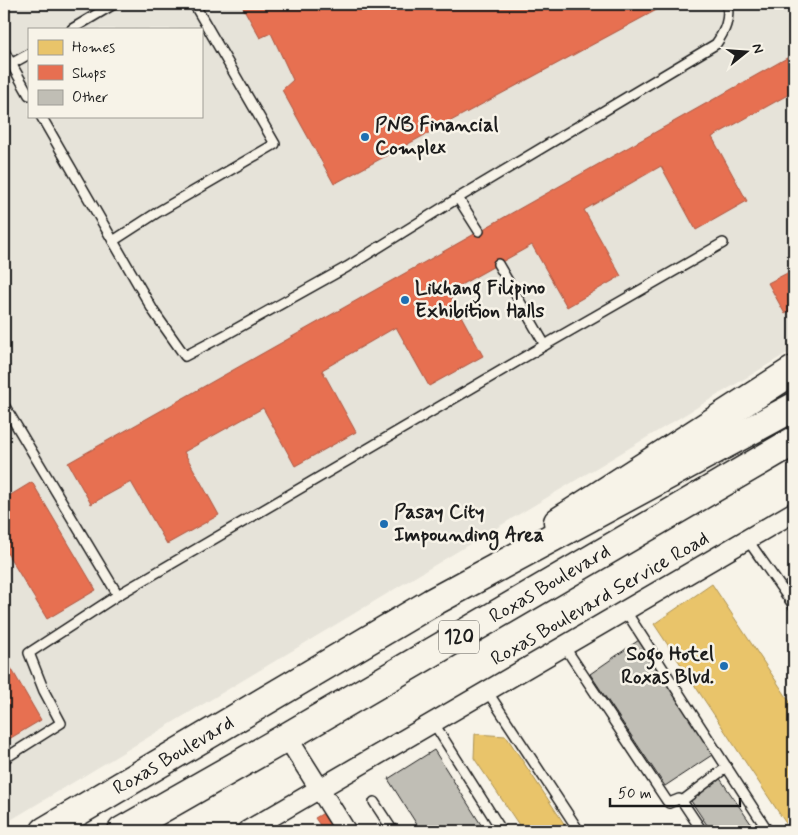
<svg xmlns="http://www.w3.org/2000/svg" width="798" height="835" font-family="Mynerve,sans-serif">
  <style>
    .built { fill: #e6e3d9; fill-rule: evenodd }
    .homes { fill: #e9c46a; stroke: #ac9253 }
    .shops { fill: #e76f51; stroke: #aa5641 }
    .building { fill: #c0beb5; stroke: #1c1c1c }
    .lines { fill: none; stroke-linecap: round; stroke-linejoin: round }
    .lane-casing { stroke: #1c1c1c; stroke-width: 12 }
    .street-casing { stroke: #1c1c1c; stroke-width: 22 }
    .primary-casing { stroke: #1c1c1c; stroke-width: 31 }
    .highway-casing { stroke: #1c1c1c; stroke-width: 31 }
    .lane { stroke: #f7f3e8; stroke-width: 9 }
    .street { stroke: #f7f3e8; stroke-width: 19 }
    .primary { stroke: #f7f3e8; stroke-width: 28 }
    .highway { stroke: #f7f3e8; stroke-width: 28 }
    .poi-dot { fill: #1f6fb2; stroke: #f7f3e8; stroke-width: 2 }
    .labels { text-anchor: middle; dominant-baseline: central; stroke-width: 5; stroke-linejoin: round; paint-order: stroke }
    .shield { fill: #f7f3e8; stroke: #5e5c59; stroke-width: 1 }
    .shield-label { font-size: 19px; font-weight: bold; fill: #1c1c1c }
    .poi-label { font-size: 20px; font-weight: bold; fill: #1c1c1c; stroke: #f7f3e8; text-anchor: start }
    .street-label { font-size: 20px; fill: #1c1c1c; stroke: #f7f3e8 }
  </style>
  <rect width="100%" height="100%" fill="#f7f3e8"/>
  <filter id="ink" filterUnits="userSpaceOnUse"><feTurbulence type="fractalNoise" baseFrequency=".02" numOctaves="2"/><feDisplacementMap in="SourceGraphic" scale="10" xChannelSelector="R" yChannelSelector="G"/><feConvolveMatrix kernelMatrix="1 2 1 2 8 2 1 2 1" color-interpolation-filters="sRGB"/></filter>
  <g filter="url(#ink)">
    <path class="built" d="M4 4H794V349L4 824ZM29 29H201V116H29Z"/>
    <g class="homes">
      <path d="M712 584 794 708V831H791L654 624Z"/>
      <path d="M475 734 506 736 569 831H523L474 758Z"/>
    </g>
    <g class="shops">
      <path d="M241 4H663L664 6 334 184 282 90 293 80 271 33 260 38Z"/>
      <path d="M794 54V94L793 92 712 137 747 201 696 230 661 166 584 210 621 276 567 307 532 245 448 292 483 356 429 386 396 327 322 370 356 432 295 466 263 408 184 452 219 515 167 544 131 482 91 504 68 463Z"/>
      <path d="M793 270 794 273V309L785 314 768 283Z"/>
      <path d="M32 482 96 590 47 619 7 553 4 555V499Z"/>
      <path d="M11 668 41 720 4 742V672Z"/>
      <path d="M327 811 340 831H324L315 818Z"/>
    </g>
    <g class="building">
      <path d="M794 576V598L785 582Z"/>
      <path d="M639 640 715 753 665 786 590 674Z"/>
      <path d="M434 750 463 796 485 831H421L388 779Z"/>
      <path d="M719 777 756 831H711L689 798Z"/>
    </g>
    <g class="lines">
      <g class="lane-casing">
        <g id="lane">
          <path d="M72 29 114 4"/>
          <path d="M4 51 29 95"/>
          <path d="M11 64 29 54"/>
          <path d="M41 116 154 312 185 356 227 334 347 267 458 198 716 44C725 31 730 19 727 4"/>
          <path d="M458 198 479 231"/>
          <path d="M113 241 158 212 275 144 194 4"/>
          <path d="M498 264 545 345"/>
          <path d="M4 405 118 595"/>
          <path d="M747 539 794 606"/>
          <path d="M625 610 768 831"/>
          <path d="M564 646 667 801 669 803 679 799 682 801 702 831"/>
          <path d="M487 691 579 831"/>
          <path d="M433 722 502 831"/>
          <path d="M4 759 61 723 44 691 29 653 118 595 545 345 723 243"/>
          <path d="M682 801 727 767"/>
          <path d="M374 802 393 831"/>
        </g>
      </g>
      <g class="street-casing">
        <g id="street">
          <path d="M287 737 346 831"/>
          <path d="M247 831 794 512"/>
        </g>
      </g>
      <g class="primary-casing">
        <path id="primary" d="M558 522 794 370"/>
      </g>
      <g class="highway-casing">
        <g id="highway">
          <path id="s1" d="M45 831 431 603 794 407"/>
          <path id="s2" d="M122 831 287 737 794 441"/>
        </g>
      </g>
      <use href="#lane" class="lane"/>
      <use href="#street" class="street"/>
      <use href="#primary" class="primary"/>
      <use href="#highway" class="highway"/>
    </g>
  </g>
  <g class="poi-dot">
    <circle cx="365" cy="137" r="5"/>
    <circle cx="405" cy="300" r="5"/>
    <circle cx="384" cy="524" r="5"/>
    <circle cx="724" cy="666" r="5"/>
  </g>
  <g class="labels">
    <rect class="shield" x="439" y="620.5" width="40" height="33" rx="4"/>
    <g class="shield-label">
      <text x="459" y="637">120</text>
    </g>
    <g class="poi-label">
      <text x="375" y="125">PNB Financial<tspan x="375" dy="23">Complex</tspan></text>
      <text x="415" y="288">Likhang Filipino<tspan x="415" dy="23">Exhibition Halls</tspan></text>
      <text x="394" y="512">Pasay City<tspan x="394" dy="23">Impounding Area</tspan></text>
      <text x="714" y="654" text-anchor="end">Sogo Hotel<tspan x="714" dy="23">Roxas Blvd.</tspan></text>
    </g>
    <g class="street-label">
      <text stroke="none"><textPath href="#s2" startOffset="494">Roxas Boulevard</textPath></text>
      <text transform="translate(600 599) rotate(-30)">Roxas Boulevard Service Road</text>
      <text stroke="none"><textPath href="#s1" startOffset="149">Roxas Boulevard</textPath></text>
    </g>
  </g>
  <rect width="798" height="835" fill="none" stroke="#f7f3e8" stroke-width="20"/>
  <rect x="10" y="10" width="778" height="815" fill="none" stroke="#1c1c1c" stroke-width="2" filter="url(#ink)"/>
  <rect x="28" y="28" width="175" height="90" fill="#f7f3e8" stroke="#9f9d96"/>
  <rect x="38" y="40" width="25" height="15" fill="#e9c46a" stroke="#9f9d96"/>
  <text x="72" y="52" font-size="15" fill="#1c1c1c">Homes</text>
  <rect x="38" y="65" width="25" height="15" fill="#e76f51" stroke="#9f9d96"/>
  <text x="72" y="78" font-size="15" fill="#1c1c1c">Shops</text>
  <rect x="38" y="90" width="25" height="15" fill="#c0beb5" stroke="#9f9d96"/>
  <text x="72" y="102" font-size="15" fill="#1c1c1c">Other</text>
  <g transform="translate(746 52) rotate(73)" stroke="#f7f3e8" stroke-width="4" paint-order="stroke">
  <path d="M0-4L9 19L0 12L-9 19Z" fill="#1c1c1c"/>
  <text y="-8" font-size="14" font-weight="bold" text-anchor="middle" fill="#1c1c1c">N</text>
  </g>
  <path d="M610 798v8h130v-8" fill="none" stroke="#1c1c1c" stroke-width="2.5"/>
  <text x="618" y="798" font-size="15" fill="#1c1c1c" stroke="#f7f3e8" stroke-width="4" paint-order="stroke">50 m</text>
</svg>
